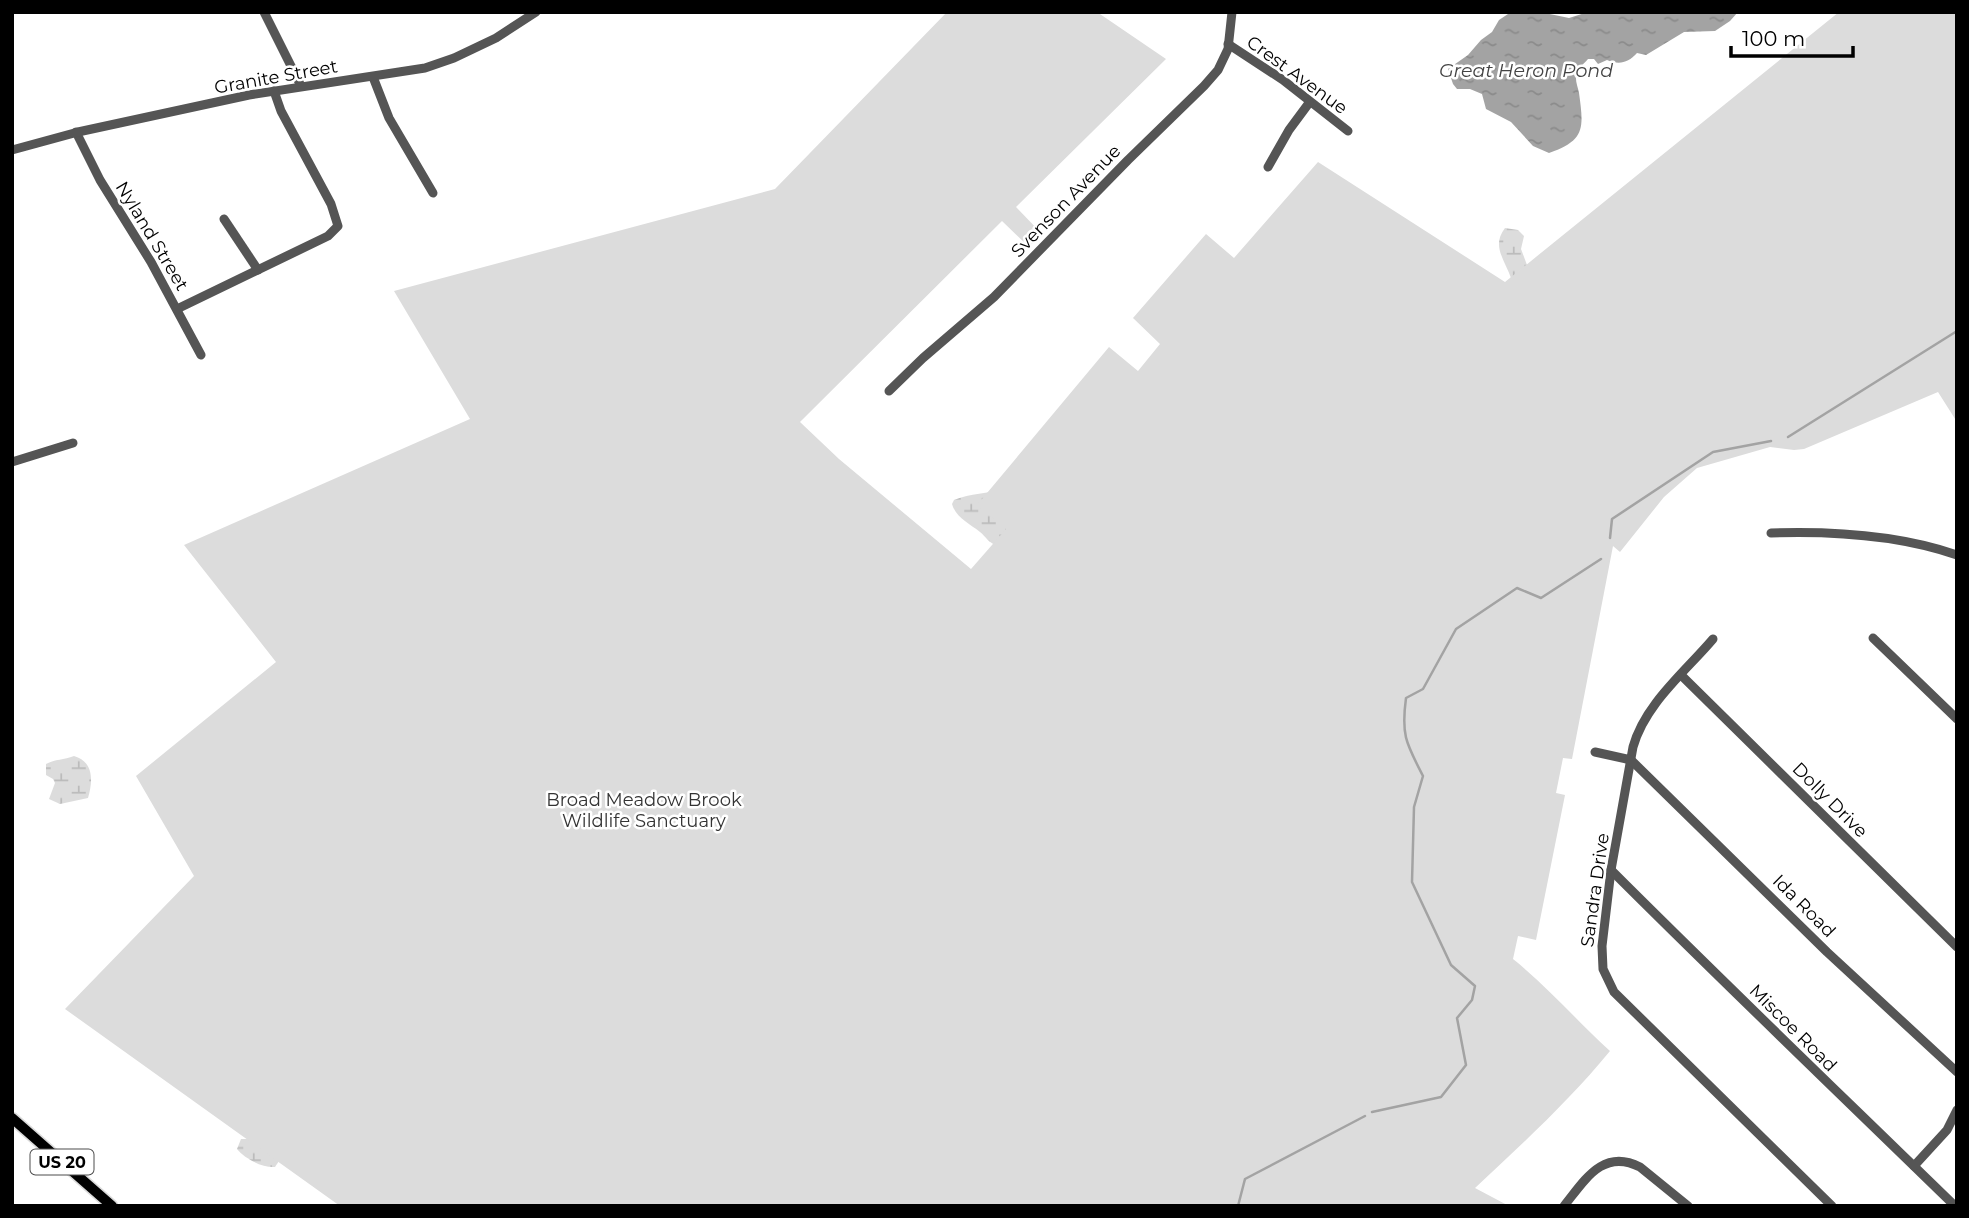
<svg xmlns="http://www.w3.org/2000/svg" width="1969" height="1218" font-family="Montserrat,sans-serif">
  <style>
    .wetland { fill: url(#wetland-marsh) }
    .park { fill: #dcdcdc }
    .water { fill: url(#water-ripples) }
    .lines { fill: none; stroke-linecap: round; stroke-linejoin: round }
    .stream { stroke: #a3a3a3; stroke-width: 2.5 }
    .major-casing { stroke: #dbdbdb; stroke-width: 13 }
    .minor { stroke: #555; stroke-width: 9 }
    .major { stroke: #000; stroke-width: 10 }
    .labels { text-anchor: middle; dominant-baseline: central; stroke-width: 5; stroke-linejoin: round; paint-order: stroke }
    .shield { fill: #fff; stroke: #4c4c4c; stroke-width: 2 }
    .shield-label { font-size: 16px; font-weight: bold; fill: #000 }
    .street-label { font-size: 18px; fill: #000; stroke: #fff }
    .park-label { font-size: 18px; fill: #333; stroke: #fff }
    .water-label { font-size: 19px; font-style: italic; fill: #444; stroke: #fff }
  </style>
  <defs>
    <pattern id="wetland-marsh" width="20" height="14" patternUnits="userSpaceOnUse" patternTransform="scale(1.75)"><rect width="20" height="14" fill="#dcdcdc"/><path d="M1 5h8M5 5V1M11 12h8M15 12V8" fill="none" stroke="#bbb"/></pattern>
    <pattern id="water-ripples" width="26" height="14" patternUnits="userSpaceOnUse" patternTransform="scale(1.75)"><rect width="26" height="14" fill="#a3a3a3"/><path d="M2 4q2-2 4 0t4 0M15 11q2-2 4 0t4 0" fill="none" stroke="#8b8b8b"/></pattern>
  </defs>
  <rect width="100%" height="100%" fill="#fff"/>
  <g class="wetland">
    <path d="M1505 228 1518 230 1524 236 1521 249 1527 265 1511 278C1505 260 1491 246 1505 228Z"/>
    <path d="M1005 489 1013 527 997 546C988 542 986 537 980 532 969 523 956 518 952 504L954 500C971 493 987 494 1005 489Z"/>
    <path d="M74 756C94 762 93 781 88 798L60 804 49 799 55 783 53 779 46 775V764C55 759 64 760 74 756Z"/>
    <path d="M241 1139H248L279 1161 275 1167C263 1168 245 1159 237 1149Z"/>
  </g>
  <path class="park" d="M947 12H1097L1166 59 1016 207 1042 234 1029 247 1002 221 800 422 839 459 971 569 1006 529 977 505 1109 347 1138 371 1160 344 1133 318 1206 234 1234 258 1318 162 1505 282 1839 12H1957V422L1938 392 1804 449 1794 450 1770 447 1697 468 1664 497 1620 552 1613 546 1572 759 1563 758 1556 793 1565 795 1536 940 1518 936 1513 959C1548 987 1577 1021 1610 1051 1569 1101 1522 1144 1475 1188L1509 1206H340L65 1009 194 876 136 776 276 662 184 545 470 419 394 291 775 189Z"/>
  <path class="water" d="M1511 12H1540L1569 18 1588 12H1738L1730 21 1715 31 1684 32 1646 55 1637 53C1628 63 1619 65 1607 60L1598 64 1594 59H1588C1585 63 1579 67 1577 72 1574 79 1578 87 1579 93 1584 129 1585 140 1549 153L1533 146 1511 122 1486 109 1482 94 1470 89H1457L1453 84 1448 69 1468 55 1481 40 1492 32 1499 20Z"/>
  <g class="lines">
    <g class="stream">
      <path d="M1788 437 1957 331"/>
      <path d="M1610 538 1612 519 1713 452 1771 441"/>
      <path d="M1372 1112 1441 1097 1466 1065 1457 1018 1472 1000 1475 986 1451 965 1412 882 1414 807 1423 776C1406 743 1401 735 1406 698L1423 689 1456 629 1517 588 1541 598 1601 559"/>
      <path d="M1238 1206 1245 1179 1365 1116"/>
    </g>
    <g class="major-casing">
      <path id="major" d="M12 1118 112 1206"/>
    </g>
    <g class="minor">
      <path d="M264 12 301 86"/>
      <path d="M1228 44 1283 80 1348 131"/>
      <path d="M373 77 389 118 433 193"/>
      <path d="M76 132 100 180 151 262 201 355"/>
      <path d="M12 150 78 132 249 95 425 68 454 58 496 38 536 12"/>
      <path d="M1268 167 1289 130 1309 103"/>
      <path d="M224 219 258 270"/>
      <path d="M177 309 328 236 338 226 331 204 281 111 274 91"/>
      <path d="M889 391 923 358 994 297 1128 160 1204 86 1218 70 1228 49 1232 12"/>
      <path d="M12 462 73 443"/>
      <path d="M1771 533C1831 531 1899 535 1957 555"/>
      <path d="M1873 638 1957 719"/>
      <path d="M1713 639C1685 672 1645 704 1633 747L1611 870 1602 946 1603 969 1614 992 1832 1206"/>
      <path d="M1682 676 1957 947"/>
      <path d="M1595 752 1631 760 1827 952 1957 1072"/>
      <path d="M1611 870C1724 983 1840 1094 1955 1206"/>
      <path d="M1914 1166 1947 1130 1957 1110"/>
      <path d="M1564 1206C1585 1180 1603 1148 1640 1167L1688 1206"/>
    </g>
    <use href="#major" class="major"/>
  </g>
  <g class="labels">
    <rect class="shield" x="30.5" y="1149.5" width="63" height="25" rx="5"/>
    <g class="shield-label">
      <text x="62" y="1162">US 20</text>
    </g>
    <g class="street-label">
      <text transform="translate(1297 75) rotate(36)">Crest Avenue</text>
      <text transform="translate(276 77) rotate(-10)">Granite Street</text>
      <text transform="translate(1066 201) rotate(-46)">Svenson Avenue</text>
      <text transform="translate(152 236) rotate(59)">Nyland Street</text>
      <text transform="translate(1830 800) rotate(45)">Dolly Drive</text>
      <text transform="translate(1595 890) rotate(-82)">Sandra Drive</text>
      <text transform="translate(1804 906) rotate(45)">Ida Road</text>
      <text transform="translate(1793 1028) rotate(45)">Miscoe Road</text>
    </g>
    <g class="park-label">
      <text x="644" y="800">Broad Meadow Brook<tspan x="644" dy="21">Wildlife Sanctuary</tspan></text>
    </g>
    <g class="water-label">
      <text x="1526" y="70">Great Heron Pond</text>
    </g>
  </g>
  <rect width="1969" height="1218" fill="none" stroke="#000000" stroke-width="28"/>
  <path d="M1731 46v10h122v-10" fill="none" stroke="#000000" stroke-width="3.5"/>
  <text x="1742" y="46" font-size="21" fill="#000000" stroke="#ffffff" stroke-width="5" paint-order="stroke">100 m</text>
</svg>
